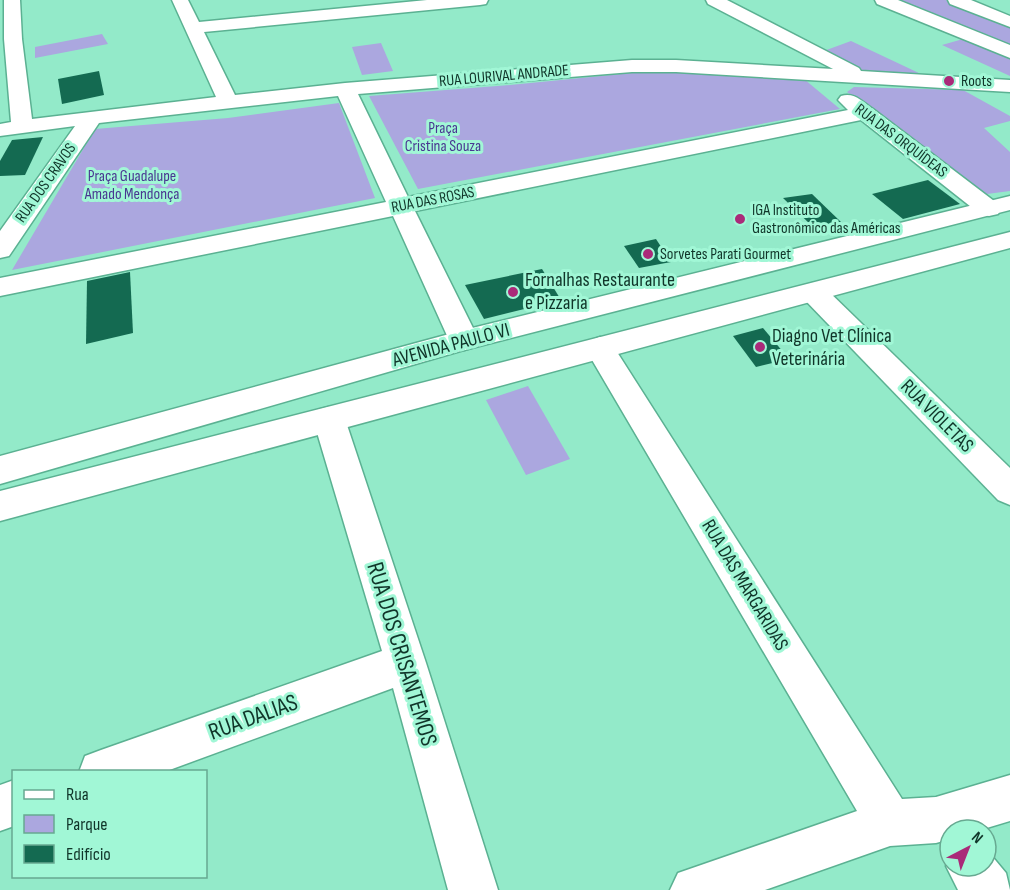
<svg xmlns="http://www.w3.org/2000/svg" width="1010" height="890" font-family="'Sofia Sans Condensed',sans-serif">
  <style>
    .green { fill: #aba7df }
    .building { fill: #146a51 }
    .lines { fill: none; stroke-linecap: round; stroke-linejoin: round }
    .minor-casing { stroke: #5bb192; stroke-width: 3 }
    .major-casing { stroke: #5bb192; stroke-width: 3 }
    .minor { fill: #fff; fill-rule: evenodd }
    .major { fill: #fff; fill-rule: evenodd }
    .poi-dot { fill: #aa2a79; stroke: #a1f7d6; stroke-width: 2 }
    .labels { text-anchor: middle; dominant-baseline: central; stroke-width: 6; stroke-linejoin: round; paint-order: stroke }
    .far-street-label { font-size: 16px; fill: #103529; stroke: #a1f7d6 }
    .far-poi-label { font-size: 16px; fill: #103529; stroke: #a1f7d6; text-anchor: start }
    .far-park-label { font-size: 16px; fill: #493791; stroke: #a1f7d6 }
    .poi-label { font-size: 20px; fill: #103529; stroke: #a1f7d6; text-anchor: start }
    .street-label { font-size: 20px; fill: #103529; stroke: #a1f7d6 }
    .near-street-label { font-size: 24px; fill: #103529; stroke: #a1f7d6 }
  </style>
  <rect width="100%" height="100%" fill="#93eac9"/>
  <g class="green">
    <path d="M896 0H946L1010 27V47Z"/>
    <path d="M102 34 108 44 35 58V47Z"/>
    <path d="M963 39 1010 58V76L942 45Z"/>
    <path d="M851 41 921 74 859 70 821 52Z"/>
    <path d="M381 43 393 71 362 75 352 47Z"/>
    <path d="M672 69 804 79 840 109 418 189 369 96 510 85Z"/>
    <path d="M854 87 963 90 1010 116V121L984 128 1010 152V191L987 194 847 92Z"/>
    <path d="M339 103 375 198 12 270 95 129 228 118Z"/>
    <path d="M528 386 570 459 526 475 486 400Z"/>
  </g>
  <g class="building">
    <path d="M99 71 104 95 62 104 58 79Z"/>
    <path d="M43 137 25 175 0 176V161L12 140Z"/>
    <path d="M928 180 960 204 903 219 872 194Z"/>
    <path d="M812 194 841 222 812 226 783 198Z"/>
    <path d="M656 239 671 262 639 268 624 246Z"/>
    <path d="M542 269 561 300 484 319 465 285Z"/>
    <path d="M130 272 133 333 86 344 87 281Z"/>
    <path d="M763 328 789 359 756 367 733 336Z"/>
  </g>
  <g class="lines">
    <g class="minor-casing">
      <g id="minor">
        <path d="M4 0H20L22 39 32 119 216 97 172 0H188L199 22 427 0H488L486 4 480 5 204 32 235 95 345 83 632 60H676L833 69 708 4 706 0H727L859 68 861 71 1010 80V92L676 72H632L358 94 408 197 848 110 838 100 841 96C855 92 862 102 873 109L998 204 1001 209 998 214 989 216 980 214 861 120 415 211 479 340 474 347 464 350 454 347 449 340 393 216 0 296V278L386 202 338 96 99 123 9 256 0 258V231L75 126 0 136V124L11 122 4 39Z"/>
        <path d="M875 0H898L1010 45V58L877 4Z"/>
        <path d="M813 283 823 286 1010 468V505L998 500 803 298 799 292 803 286Z"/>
        <path d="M600 337 610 341 902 799 936 797 1010 775V821L980 830H950V839L936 843 890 846 765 890H670L678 873 857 811 585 348 590 341Z"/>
        <path d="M329 407 340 410 345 419 426 663 498 890H448L393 688 164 772H79L85 756 101 750 382 651 313 419 318 410Z"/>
        <path d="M14 780V826L0 831V785Z"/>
        <path d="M986 849 1006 873 1010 890H958L946 866 950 856V866H986Z"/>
      </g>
    </g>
    <g class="major-casing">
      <g id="major">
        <path d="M948 0H971L1010 16V27L950 4Z"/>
        <path d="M1010 196V210L464 350 0 484V456L464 330Z"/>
        <path d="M1010 232V248L0 521V491Z"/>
      </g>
    </g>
    <use href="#minor" class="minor"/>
    <use href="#major" class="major"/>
  </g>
  <g class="poi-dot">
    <circle cx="949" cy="81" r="6"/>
    <circle cx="740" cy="219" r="6"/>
    <circle cx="648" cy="254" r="6"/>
    <circle cx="513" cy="292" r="6"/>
    <circle cx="760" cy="347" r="6"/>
  </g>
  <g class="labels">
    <g class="far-street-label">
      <text transform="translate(504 76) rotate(-5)">RUA LOURIVAL ANDRADE</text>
      <text transform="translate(901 141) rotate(37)">RUA DAS ORQUÍDEAS</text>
      <text transform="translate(46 183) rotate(-55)">RUA DOS CRAVOS</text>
      <text transform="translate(433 200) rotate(-11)">RUA DAS ROSAS</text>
    </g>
    <g class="far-poi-label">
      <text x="961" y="81">Roots</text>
      <text x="752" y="210">IGA Instituto<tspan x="752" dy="18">Gastronômico das Américas</tspan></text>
      <text x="660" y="254">Sorvetes Parati Gourmet</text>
    </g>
    <g class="far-park-label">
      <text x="443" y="128">Praça<tspan x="443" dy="18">Cristina Souza</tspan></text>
      <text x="132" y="176">Praça Guadalupe<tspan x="132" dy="18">Amado Mendonça</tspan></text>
    </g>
    <g class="poi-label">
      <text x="525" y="280">Fornalhas Restaurante<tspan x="525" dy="23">e Pizzaria</tspan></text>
      <text x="772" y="336">Diagno Vet Clínica<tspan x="772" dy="23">Veterinária</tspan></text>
    </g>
    <g class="street-label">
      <text transform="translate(451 345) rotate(-15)">AVENIDA PAULO VI</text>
      <text transform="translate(937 416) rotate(45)">RUA VIOLETAS</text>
      <text transform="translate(745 585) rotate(59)">RUA DAS MARGARIDAS</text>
    </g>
    <g class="near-street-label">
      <text transform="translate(402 654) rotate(73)">RUA DOS CRISANTEMOS</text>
      <text transform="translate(253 717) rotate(-20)">RUA DALIAS</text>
    </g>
  </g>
  <rect x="12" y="770" width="195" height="108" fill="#a1f7d6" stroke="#67a991" stroke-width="1.5"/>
  <rect x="24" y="790" width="30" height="9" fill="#ffffff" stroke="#67a991" stroke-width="1.5"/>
  <text x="66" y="800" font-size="18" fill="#103529">Rua</text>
  <rect x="24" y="815" width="30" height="18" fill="#aba7df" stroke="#67a991" stroke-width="1.5"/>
  <text x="66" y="830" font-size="18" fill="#103529">Parque</text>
  <rect x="24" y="845" width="30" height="18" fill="#146a51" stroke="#67a991" stroke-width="1.5"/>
  <text x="66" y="860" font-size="18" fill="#103529">Edifício</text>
  <g transform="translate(968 848) rotate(42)"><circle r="28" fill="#a1f7d6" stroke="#67a991" stroke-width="1.5"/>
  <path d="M0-4.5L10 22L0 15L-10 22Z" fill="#aa2a79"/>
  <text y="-9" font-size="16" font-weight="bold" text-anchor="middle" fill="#103529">N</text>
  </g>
</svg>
